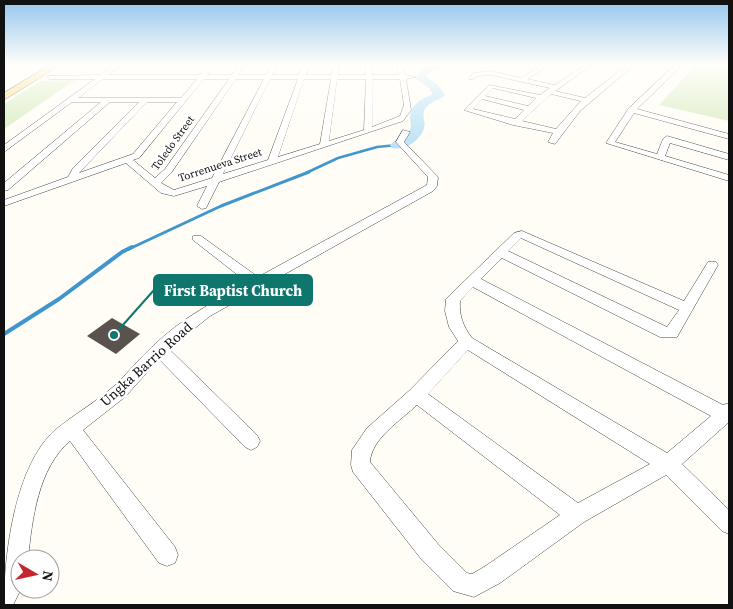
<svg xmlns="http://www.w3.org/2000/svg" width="733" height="609" font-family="'Source Serif 4',serif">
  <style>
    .green { fill: #d5ebbd }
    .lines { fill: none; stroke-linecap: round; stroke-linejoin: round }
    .stream-far2 { stroke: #3f96cf; stroke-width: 2.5 }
    .stream-far1 { stroke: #3f96cf; stroke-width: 3 }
    .stream { stroke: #3f96cf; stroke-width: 4 }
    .river { fill: #b9e0f7; fill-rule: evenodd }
    .building { fill: #5a524d }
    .minor-casing { stroke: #444; stroke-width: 1 }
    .major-casing { stroke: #222; stroke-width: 1 }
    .minor { fill: #fff; fill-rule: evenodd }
    .major { fill: #f9d66b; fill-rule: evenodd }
    .labels { text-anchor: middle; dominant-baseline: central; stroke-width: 5; stroke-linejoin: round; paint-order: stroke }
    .far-street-label { font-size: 11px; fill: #111; stroke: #fff }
    .street-label { font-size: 14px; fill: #111; stroke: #fff }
    .leader { fill: none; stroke: #0f766e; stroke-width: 2 }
    .callout-dot { fill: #0f766e; stroke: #fff; stroke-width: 2 }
    .callout { fill: #0f766e; stroke: #0f766e; stroke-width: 2 }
    .callout-label { font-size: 15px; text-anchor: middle; font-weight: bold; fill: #fff }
  </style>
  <rect width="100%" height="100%" fill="#fffdf5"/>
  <g class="green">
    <path d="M696 65 729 67V121L659 105Z"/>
    <path d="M75 80 4 129V104L41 81Z"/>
  </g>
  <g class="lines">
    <path class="stream-far2" d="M306 173 338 158 377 147 397 145"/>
    <path class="stream-far1" d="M129 249 221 206 309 172"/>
    <path class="stream" d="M4 334 59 299 122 252 132 247"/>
    <path class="river" d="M443 65 433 70 426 77 437 84 445 95C439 101 430 101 425 109 421 115 426 122 424 128 420 141 405 151 392 148L390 145C395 139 404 138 409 131 412 127 411 124 410 119 410 105 421 99 433 94L429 88 415 78 425 66Z"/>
  </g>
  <path class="building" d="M112 318 140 334 116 354 87 336Z"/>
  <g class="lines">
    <g class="minor-casing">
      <g id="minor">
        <path d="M114 65H121L108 75H200L209 65H215L207 75H232L239 65H245L238 75H266L271 65H277L272 75H299L303 65H309L306 75H331L333 65H339L338 75H366V65H372V75H399L397 65H403L405 75 416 77 406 79 411 110 403 121 219 182 206 208 202 209 197 206 207 186 174 196 161 193 126 163 4 206V200L68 177 73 168 139 102H110L8 190 4 191V183L101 102H72L4 152V145L95 79H49L47 76 100 75ZM103 79H197L181 98H78ZM204 79H229L165 169 155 178 133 160 139 158ZM236 79H264L212 178 174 190 161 183 171 173ZM270 79H298L268 160 223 174ZM304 79H331L320 144 278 157ZM337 79H366L364 130 329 141ZM372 79H400L404 105 400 116 372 127ZM147 102H177L133 154 79 173Z"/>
        <path d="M542 65H550L527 79 555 85 585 65H592L555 91 585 98 627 65H634L580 111 555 144 548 142 553 133 513 125 464 110 489 85 540 95 550 88 491 75 477 76 473 79H469L473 73 491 71 521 78ZM493 88 536 98 528 106 485 96ZM551 94 581 101 556 129 522 121ZM482 99 524 110 515 119 473 109Z"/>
        <path d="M675 65H682L637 109 729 134V139L634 113 615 142 657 154 663 139 667 136 729 154V160L670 143 665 156 729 175V181L606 143 629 108Z"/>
        <path d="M403 130 410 132 404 142 438 177 437 186 433 191 210 316 169 349 257 435 260 441 257 447 251 450 245 447 159 359 125 397 83 430 175 547 178 555 175 563 167 566 159 563 70 441C38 468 32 520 28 559H20L21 589 13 605H4C4 554 15 466 55 430 73 415 95 403 113 387 127 374 139 359 153 346 181 319 214 301 248 283L193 240V236H201L258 277 427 185 428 177 396 142Z"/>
        <path d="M522 231 684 301 708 262H716L718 265 677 337H660L502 258 481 279 723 405 729 403V422L682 464 729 510V534L722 531 666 475 584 522 500 583 474 597 453 591 422 560 353 472 351 465 352 450 367 428 410 390 458 341 449 327 445 311 446 299 514 233ZM521 238 679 310 667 327 508 251ZM473 287 711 416 667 453 472 338C463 326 459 316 460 301ZM468 350 650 464 578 503 428 394ZM417 405 560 515 484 567 472 574 467 573 438 544 370 462C371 439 401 420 417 405Z"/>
      </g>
    </g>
    <g class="major-casing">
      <path id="major" d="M50 65H60L4 100V93Z"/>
    </g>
    <use href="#minor" class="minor"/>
    <use href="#major" class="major"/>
  </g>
  <linearGradient id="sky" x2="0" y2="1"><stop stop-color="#95c6ee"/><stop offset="0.43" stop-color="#fffefa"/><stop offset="1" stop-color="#fffefa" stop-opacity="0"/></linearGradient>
  <rect width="733" height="150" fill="url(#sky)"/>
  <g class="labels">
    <g class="far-street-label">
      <text transform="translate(173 143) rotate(-54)">Toledo Street</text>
      <text transform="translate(220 165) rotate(-18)">Torrenueva Street</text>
    </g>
    <g class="street-label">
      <text transform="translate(146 364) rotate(-42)">Ungka Barrio Road</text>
    </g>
  </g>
  <path class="leader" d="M114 335L154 290"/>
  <circle class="callout-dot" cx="114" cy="335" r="5"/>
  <rect class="callout" x="154" y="275" width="158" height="30" rx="5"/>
  <g class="callout-label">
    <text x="233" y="296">First Baptist Church</text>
  </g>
  <rect width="733" height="609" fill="none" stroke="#111111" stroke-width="10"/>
  <g transform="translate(35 574) rotate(99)"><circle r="24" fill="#ffffff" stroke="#a0a0a0"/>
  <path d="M0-4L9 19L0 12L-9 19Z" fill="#c4262e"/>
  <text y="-8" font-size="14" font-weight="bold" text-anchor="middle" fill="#111111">N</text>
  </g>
</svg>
